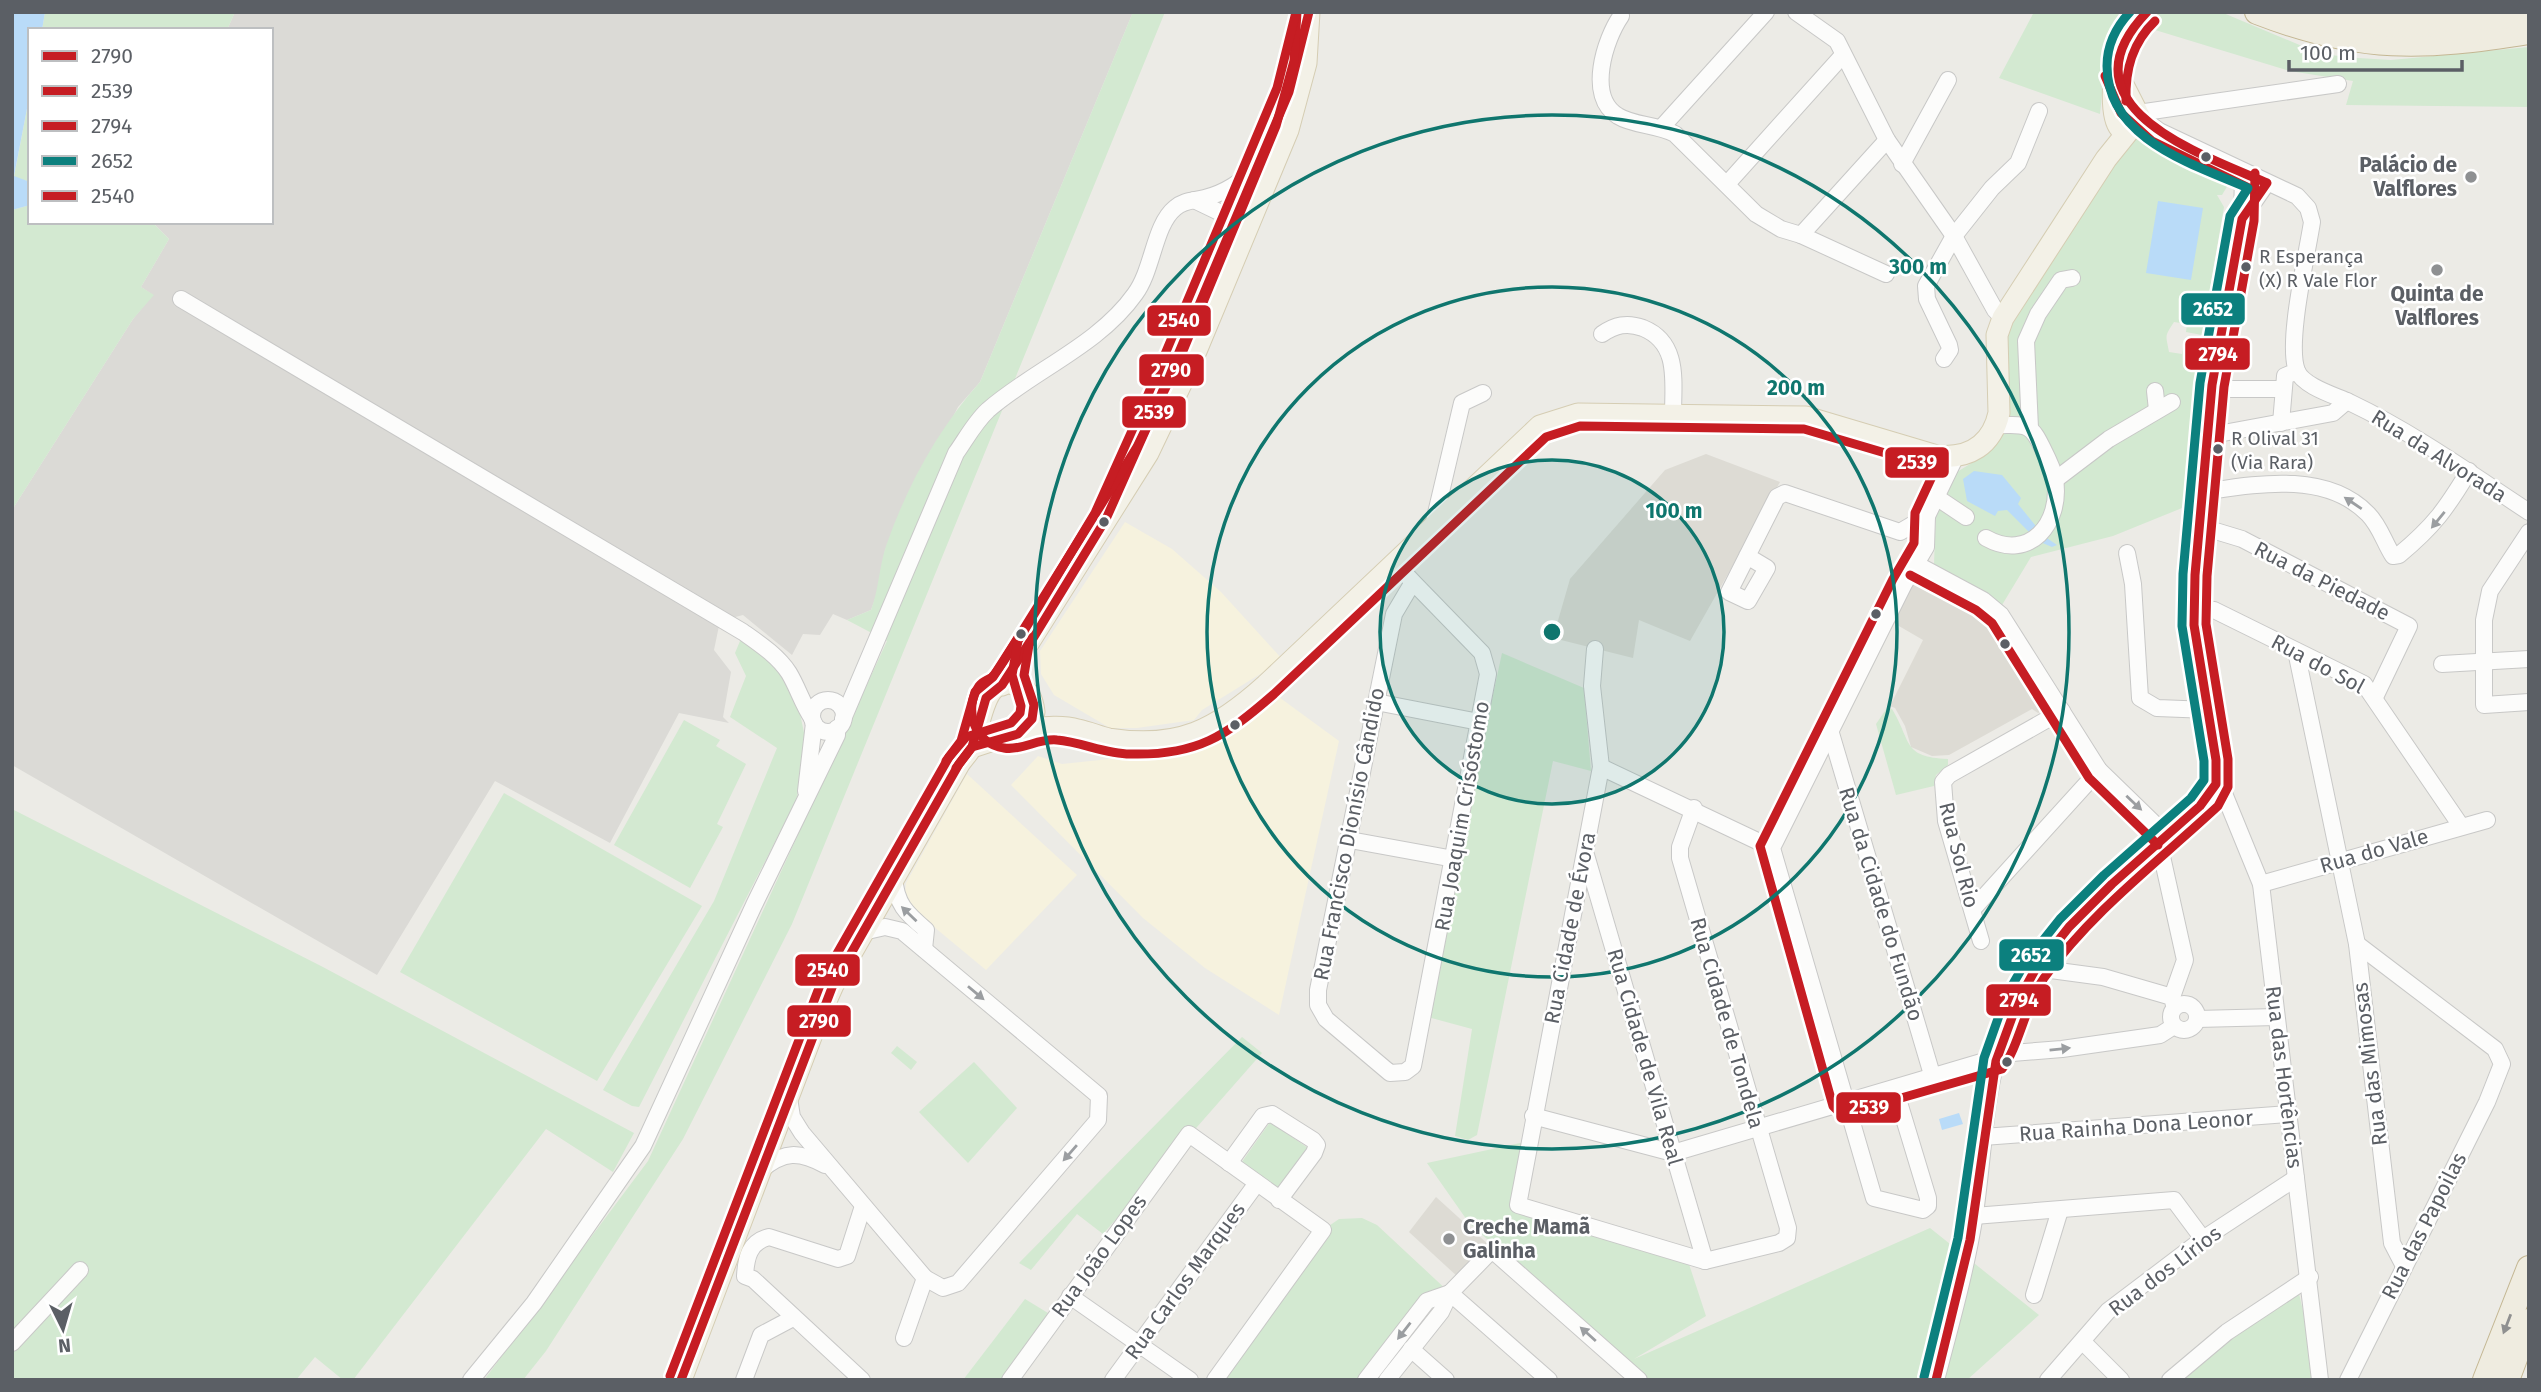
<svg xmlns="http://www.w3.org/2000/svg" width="2541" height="1392" font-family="'Fira Sans',sans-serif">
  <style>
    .commercial { fill: #f6f2de }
    .industrial { fill: #dbdad6 }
    .education { fill: #dddbd4 }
    .green { fill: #d3e9d1 }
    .water { fill: #b9dbf8 }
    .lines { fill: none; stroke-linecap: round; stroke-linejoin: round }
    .stream { stroke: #b9dbf8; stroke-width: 3.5 }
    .minor-casing { stroke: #c8c8c7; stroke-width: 18 }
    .major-casing { stroke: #d5cdb3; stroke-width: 23 }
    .highway-casing { stroke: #c4b793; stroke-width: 26 }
    .minor { stroke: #fcfcfb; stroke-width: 16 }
    .major { stroke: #f3f1e7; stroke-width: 21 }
    .highway { stroke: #efece0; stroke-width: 24 }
    .bus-1-casing { stroke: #fff; stroke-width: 14 }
    .bus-2-casing { stroke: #fff; stroke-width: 14 }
    .bus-3-casing { stroke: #fff; stroke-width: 14 }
    .bus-4-casing { stroke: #fff; stroke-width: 14 }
    .bus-5-casing { stroke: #fff; stroke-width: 14 }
    .bus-1 { stroke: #c61d23; stroke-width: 9 }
    .bus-2 { stroke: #c61d23; stroke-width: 9 }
    .bus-3 { stroke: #c61d23; stroke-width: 9 }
    .bus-4 { stroke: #0c807e; stroke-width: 9 }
    .bus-5 { stroke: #c61d23; stroke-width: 9 }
    .oneway { fill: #9b9ea1 }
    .oneway2 { fill: #8f9090 }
    .ring { fill: none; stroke: #0f766e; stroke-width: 3.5 }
    .bus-dot { fill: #5b5f65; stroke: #fff; stroke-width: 2.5 }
    .poi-dot { fill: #8e9092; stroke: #fff; stroke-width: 2.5 }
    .labels { text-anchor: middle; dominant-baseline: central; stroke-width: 5; stroke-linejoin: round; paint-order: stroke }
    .bus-label { font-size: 19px; fill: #5b5f65; stroke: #fff; text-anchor: start }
    .poi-label { font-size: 21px; font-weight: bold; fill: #5b5f65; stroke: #fff; text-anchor: end }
    .street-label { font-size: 21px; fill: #5b5f65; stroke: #fff }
    .centre { fill: #0f766e; stroke: #fff; stroke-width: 3.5 }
    .ring-label { font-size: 21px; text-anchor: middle; font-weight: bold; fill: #0f766e; stroke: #fff; stroke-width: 5; stroke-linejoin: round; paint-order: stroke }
    .line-badge { stroke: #fff; stroke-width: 2.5 }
    .badge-label { font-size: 19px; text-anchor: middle; font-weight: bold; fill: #fff }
  </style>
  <rect width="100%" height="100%" fill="#ecebe6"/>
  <g class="commercial">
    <path d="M1125 522 1172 549 1221 592 1283 660 1202 710 1194 720 1137 728H1110L1054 695 1041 674 1040 651Z"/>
    <path d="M1272 692 1339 741 1279 1015 1205 968 1143 918 1011 785 1038 756 1062 764 1138 756 1229 731Z"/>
    <path d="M967 774 1077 875 986 970 904 902 906 883Z"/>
  </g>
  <path class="industrial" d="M235 12H1133L980 382 958 407 885 550 879 588 871 610 847 620 833 614 820 635 803 634 792 655 743 615 720 621 714 650 731 672 723 717 729 723 679 713 610 843 495 781 377 975 12 765V510L133 319 153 295 141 287 169 239 152 222H271V30H227Z"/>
  <g class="education">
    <path d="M1706 454 1780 482 1690 641 1639 620 1633 658 1553 638 1570 579 1665 470Z"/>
    <path d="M1920 579 1969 602 2000 631 2048 705 2047 708 2038 713 2032 709 1949 755 1932 756 1911 747 1905 726 1895 708 1890 706 1923 640 1892 622 1913 581Z"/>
    <path d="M1436 1197 1490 1246 1458 1277 1409 1232Z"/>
  </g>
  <g class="green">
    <path d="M45 12H235L227 30H42Z"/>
    <path d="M1133 12H1165L792 924 683 1139 546 1351 523 1380H484L648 1161 887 641 847 620 871 610C879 589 879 567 886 546 907 486 938 429 980 382Z"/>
    <path d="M2034 12H2221L2321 54 2358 58 2391 60 2529 47V107L2346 105 2353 81 2290 71 2119 19 2106 55 2100 114 1999 78Z"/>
    <path d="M30 93V182L14 177Z"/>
    <path d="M2137 135H2144L2179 151 2176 159 2184 162 2187 156 2224 173 2236 190 2228 185 2222 195H2217L2224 207 2202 335 2186 332 2187 324 2174 322C2164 337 2166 335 2169 352L2182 354 2183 347 2199 350 2187 506 2113 536 2031 557 2002 605 1934 564 1936 509 1952 475 1970 464 2001 433 2010 413 2005 342 2010 328 2112 166Z"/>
    <path d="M30 205V222H152L169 239 141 287 154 295 133 319 12 510V210Z"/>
    <path d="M740 641 749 642 776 664 795 690 806 742 803 770 796 801 639 1107 632 1106 603 1090 714 901 777 748 730 717 746 676 735 653Z"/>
    <path d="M1502 653 1584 688 1591 771 1553 761 1477 1135 1468 1140 1455 1136 1472 1029 1424 1016Z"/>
    <path d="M1887 708 1892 709C1912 742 1902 757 1948 759V765L1936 775 1934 786 1896 795 1876 724Z"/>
    <path d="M684 720 720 740 716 746 746 764 717 824 723 827 690 888 614 845Z"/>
    <path d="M504 793 702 906 597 1081 400 972Z"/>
    <path d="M12 809 321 966 634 1133 613 1172 546 1129 353 1380H343L315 1357 296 1380H12Z"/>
    <path d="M1242 1037 1262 1053 1103 1234 1077 1214 1031 1270 1019 1263Z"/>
    <path d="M897 1046 917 1062 911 1070 891 1053Z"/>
    <path d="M974 1062 1017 1108 968 1163 919 1112Z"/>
    <path d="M1270 1122 1311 1150 1280 1194 1239 1166Z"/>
    <path d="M1529 1141 1518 1205 1687 1258 1706 1316 1634 1359 1930 1228 2039 1315 1967 1380H1646L1469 1223 1427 1163Z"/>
    <path d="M1362 1218 1377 1225 1450 1293 1427 1301 1366 1380H1215L1323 1230 1339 1219Z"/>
    <path d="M2297 1285 2319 1380H2173Z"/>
    <path d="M1025 1299 1048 1313 1003 1380H963Z"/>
  </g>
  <g class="water">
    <path d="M12 12H45L42 30H30V93L14 176 30 182V205L12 210Z"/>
    <path d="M2158 201 2203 208 2191 280 2146 273Z"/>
    <path d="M1974 471 2002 475 2021 498 2018 504 2044 536 2057 545 2052 547 2038 541 2007 510 1998 511 1995 516 1967 501 1963 479Z"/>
    <path d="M1959 1113 1963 1124 1942 1130 1939 1119Z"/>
  </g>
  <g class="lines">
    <path class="stream" d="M12 1379 13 1380"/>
    <g class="minor-casing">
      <g id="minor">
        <path d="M1796 12 1837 41 1887 140 1954 236 1995 310 2003 318"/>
        <path d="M1621 16C1605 39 1586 97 1618 116 1634 126 1657 124 1675 134L1756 214 1781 229 1801 235 1886 274"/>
        <path d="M2138 113 2338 84"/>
        <path d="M2139 116 2159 131 2297 196 2308 208 2312 222C2307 255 2286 343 2297 371 2304 387 2337 396 2351 403 2414 433 2471 474 2529 512"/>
        <path d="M1662 127 1766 12"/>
        <path d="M1902 164 1948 80"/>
        <path d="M1727 184 1843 55"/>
        <path d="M1194 200 1221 213 1247 208"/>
        <path d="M2242 219 2267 183"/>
        <path d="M1801 235 1887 140"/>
        <path d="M181 299 743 632C760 644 778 656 789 673 798 688 802 703 812 718"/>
        <path d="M1602 334C1615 325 1627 322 1643 328 1680 343 1673 382 1673 415"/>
        <path d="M1944 359 1950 350 1949 345 1927 299 1926 286 1954 236 1992 188 2018 163 2039 111"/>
        <path d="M2212 389H2282"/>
        <path d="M2155 391 2157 410"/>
        <path d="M2281 423 2285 376 2297 371"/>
        <path d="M2030 428 2026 341 2038 314 2061 280 2072 278"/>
        <path d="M2207 436 2333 413 2347 401"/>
        <path d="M2055 480 2109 439 2172 402"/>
        <path d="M2203 492C2257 484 2326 471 2368 514 2380 526 2384 542 2393 556L2399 555C2434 526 2446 509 2469 471"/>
        <path d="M1936 497 1966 517"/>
        <path d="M1433 526 1462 403 1483 393"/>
        <path d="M2199 526 2242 539 2409 626 2375 697"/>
        <path d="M2529 532 2490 591 2484 620V705L2529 702"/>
        <path d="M1986 538C2029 562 2062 524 2055 479 2053 468 2046 455 2041 445 2038 439 2034 431 2028 428 2019 423 2006 426 1996 425"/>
        <path d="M2127 553 2133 584 2140 698 2157 708 2209 710"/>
        <path d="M1747 556 1767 568 1748 601 1729 592 1777 497 1785 493 1900 532 1927 516 1955 458"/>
        <path d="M1394 562 1413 582 1394 614 1318 990V1005L1326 1019 1390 1073 1405 1072 1413 1066 1488 674 1482 653 1413 582"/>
        <path d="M1916 564 1983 600 2001 615 2099 770 2167 836"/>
        <path d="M2194 609 2214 610 2364 684 2461 826"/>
        <path d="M1595 649 1592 686 1601 767 1518 1205 1705 1261 1779 1243 1787 1238 1788 1228 1680 858V847L1694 808"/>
        <path d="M2296 651 2357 944 2392 1243 2404 1266"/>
        <path d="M2442 664 2529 659"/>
        <circle cx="828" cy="716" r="16"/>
        <path d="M1376 702 1479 722"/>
        <path d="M843 719 956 453C966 439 975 422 988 410 1034 370 1099 345 1135 294 1153 270 1154 225 1175 208 1184 200 1194 201 1205 198 1224 193 1243 182 1254 167"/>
        <path d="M1830 730 1933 1078"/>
        <path d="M1601 767 1772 848"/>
        <path d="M2216 784 2223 791 2261 884 2320 1380"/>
        <path d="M806 791 814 723"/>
        <path d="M1350 840 1454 859"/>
        <path d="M2159 843 2185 960 2172 997"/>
        <path d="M1586 855 1705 1261"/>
        <path d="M894 877C896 904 906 913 926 930L924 949"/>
        <path d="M2261 884 2487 820"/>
        <path d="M1973 909 2099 770"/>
        <path d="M863 932 885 927 902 931 1099 1096 1098 1120 958 1283 943 1288 925 1278"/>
        <path d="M1981 941 1946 821 1943 782 1949 775 2062 711"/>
        <path d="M2036 968 2103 977 2172 997 2174 1005"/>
        <circle cx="2184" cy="1017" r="13"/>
        <path d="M2197 1019 2276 1017"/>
        <path d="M1895 1089 1928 1198V1206L1923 1210 1874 1198 1772 848 1904 584 1926 547 1927 516"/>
        <path d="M789 1098 792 1117 802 1133 925 1278 904 1338"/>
        <path d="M1533 1116 1673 1153 2012 1053 2062 1049 2160 1035 2174 1026"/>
        <path d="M1983 1137 2289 1114"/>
        <path d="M1229 1163 1263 1116 1272 1114 1313 1140 1317 1145 1314 1153 1279 1200"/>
        <path d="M761 1170C784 1151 799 1151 825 1165"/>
        <path d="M1974 1216 2174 1200 2203 1239"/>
        <path d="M1450 1293 1549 1380"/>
        <path d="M2034 1295 2060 1210"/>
        <path d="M1070 1296 1190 1380"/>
        <path d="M2083 1342 2121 1380"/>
        <path d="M12 1343 80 1270"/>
        <path d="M1411 1349 1446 1380"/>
        <path d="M471 1380 534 1303 643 1146 754 905 837 735V728"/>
        <path d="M744 1380 761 1335 793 1318"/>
        <path d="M862 1380 753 1279 745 1276C746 1258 749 1242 769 1237L838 1259 847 1256 863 1206"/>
        <path d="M1010 1380 1189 1134 1323 1230 1215 1380"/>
        <path d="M1113 1380 1257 1183"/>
        <path d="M1366 1380 1427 1301 1450 1293"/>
        <path d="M1387 1380 1441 1312 1450 1293 1492 1250 1639 1380"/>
        <path d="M1936 1380C1950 1327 1965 1274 1974 1220 1988 1128 1982 1052 2035 970 2070 915 2150 850 2200 806L2216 784V760L2194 625 2195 575 2212 385 2242 219 2243 173"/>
        <path d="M2048 1380 2108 1311 2203 1239 2296 1178"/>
        <path d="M2170 1380 2227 1332 2310 1277"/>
        <path d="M2348 1380 2487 1102 2502 1064 2495 1049 2357 944"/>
      </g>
    </g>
    <g class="major-casing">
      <g id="major">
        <path d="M2116 71 2139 116 2135 126 2128 129 2120 128C2108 114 2114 53 2124 37 2130 27 2138 19 2147 12"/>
        <path d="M1167 382 1271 135"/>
        <path d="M1002 685 1148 453 1191 363 1288 130 1306 63 1309 12"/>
        <path d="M1024 730C1042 728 1060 725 1078 730 1089 732 1099 737 1109 739 1179 750 1216 730 1266 685L1540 426 1578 414 1806 417 1937 456C1969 459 1992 445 1999 413L1997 335 2003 318 2106 159 2131 128"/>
        <path d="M681 1380 817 1021 833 985 959 764C963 758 969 752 972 746 981 727 983 663 1023 689 1031 694 1033 703 1034 712L1024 730 972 747"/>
      </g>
    </g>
    <g class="highway-casing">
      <g id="highway">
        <path d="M2257 12C2360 52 2423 49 2529 32"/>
        <path d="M2309 12C2392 33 2445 25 2529 13"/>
        <path d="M2485 1380 2529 1268"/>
        <path d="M2507 1380 2529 1321"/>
      </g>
    </g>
    <use href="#minor" class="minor"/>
    <use href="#major" class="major"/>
    <use href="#highway" class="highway"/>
    <g class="bus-1-casing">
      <g id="bus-1">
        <path d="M956 768 972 747 986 698 1002 685 1033 637"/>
        <path d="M681 1380 833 985 959 764 972 747 1018 734 1032 719 1034 705 1024 675 1029 645 1106 519 1155 409 1289 92 1309 12"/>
      </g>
    </g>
    <g class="bus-2-casing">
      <g id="bus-2">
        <path d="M1297 12 1294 61 1276 126 1180 358 1137 447 1005 659C1001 665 997 672 992 677 988 680 983 681 979 686 963 709 974 744 1004 748 1021 751 1039 738 1057 740 1081 742 1106 754 1130 754 1197 756 1226 736 1274 694L1546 437 1580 426 1804 429 1936 468 1915 513 1914 543 1893 579 1760 846 1833 1106 1842 1115 2002 1069C2019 1047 2025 1005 2044 978 2092 911 2159 861 2218 806L2228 787V759L2206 624 2207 576 2224 387 2254 221 2255 173"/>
        <path d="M2105 76 2121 113 2152 141 2251 189"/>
        <path d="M2126 101C2125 70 2132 43 2155 21"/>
        <path d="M1910 575 1976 610 1992 623 2089 778 2158 845"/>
      </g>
    </g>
    <g class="bus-3-casing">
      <path id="bus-3" d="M1936 1380 1970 1240 1996 1061 2018 1001 2035 970 2069 927 2112 884 2200 806 2216 784V760L2194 625 2195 575 2212 385 2242 219 2267 183C2200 154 2057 106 2147 12"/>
    </g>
    <g class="bus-4-casing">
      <path id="bus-4" d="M1924 1377 1958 1238 1984 1058 2006 996 2025 963 2060 919 2104 875 2191 798 2204 780V761L2182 626 2183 574 2200 383 2230 216 2248 188C2193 164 2107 139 2107 66 2107 46 2116 27 2130 12"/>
    </g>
    <g class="bus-5-casing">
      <g id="bus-5">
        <path d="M946 761 961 741 975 692 993 677 1023 630"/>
        <path d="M670 1376 822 980 949 757 966 737 1011 723 1020 713 1021 706 1012 675 1018 641 1095 513 1144 404 1277 88 1296 12"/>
      </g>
    </g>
    <use href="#bus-1" class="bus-1"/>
    <use href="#bus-2" class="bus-2"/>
    <use href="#bus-3" class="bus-3"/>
    <use href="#bus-4" class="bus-4"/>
    <use href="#bus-5" class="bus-5"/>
  </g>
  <defs><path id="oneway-solid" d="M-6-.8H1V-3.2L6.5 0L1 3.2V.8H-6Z" transform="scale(1.75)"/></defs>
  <g class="oneway">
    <use href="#oneway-solid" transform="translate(2353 503) rotate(-146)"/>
    <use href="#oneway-solid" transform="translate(2438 520) rotate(129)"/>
    <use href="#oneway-solid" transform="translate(2134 803) rotate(43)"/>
    <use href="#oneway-solid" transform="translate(909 914) rotate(-136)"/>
    <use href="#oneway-solid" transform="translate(976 993) rotate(40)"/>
    <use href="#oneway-solid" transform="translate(2060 1049) rotate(-6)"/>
    <use href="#oneway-solid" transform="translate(1070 1153) rotate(131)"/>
    <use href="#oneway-solid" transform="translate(1404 1331) rotate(128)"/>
    <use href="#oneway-solid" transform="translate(1588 1334) rotate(-138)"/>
  </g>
  <use class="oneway2" href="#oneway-solid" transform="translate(2507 1324) rotate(111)"/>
  <circle cx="1552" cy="632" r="172" fill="#0f766e" fill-opacity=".12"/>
  <g class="ring">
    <circle cx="1552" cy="632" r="172"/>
    <circle cx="1552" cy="632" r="345"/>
    <circle cx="1552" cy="632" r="517"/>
  </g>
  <g class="bus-dot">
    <circle cx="2206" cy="157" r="6"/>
    <circle cx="2246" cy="267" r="6"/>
    <circle cx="2218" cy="449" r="6"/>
    <circle cx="1104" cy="522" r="6"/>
    <circle cx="1876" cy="614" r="6"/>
    <circle cx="1021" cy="634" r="6"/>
    <circle cx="2005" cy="644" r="6"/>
    <circle cx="1235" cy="725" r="6"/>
    <circle cx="2007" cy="1062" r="6"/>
  </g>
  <g class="poi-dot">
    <circle cx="2471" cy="177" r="7"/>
    <circle cx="2437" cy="270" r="7"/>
    <circle cx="1449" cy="1239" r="7"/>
  </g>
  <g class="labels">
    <g class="bus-label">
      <text x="2259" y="256">R Esperança<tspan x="2259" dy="24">(X) R Vale Flor</tspan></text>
      <text x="2231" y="438">R Olival 31<tspan x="2231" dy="24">(Via Rara)</tspan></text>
    </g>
    <g class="poi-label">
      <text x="2457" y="165">Palácio de<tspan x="2457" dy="24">Valflores</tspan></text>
      <text x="2437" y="294" text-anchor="middle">Quinta de<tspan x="2437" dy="24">Valflores</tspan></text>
      <text x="1463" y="1227" text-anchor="start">Creche Mamã<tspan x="1463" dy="24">Galinha</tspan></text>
    </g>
    <g class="street-label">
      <text transform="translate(2439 456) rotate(32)">Rua da Alvorada</text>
      <text transform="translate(2322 581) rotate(27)">Rua da Piedade</text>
      <text transform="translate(2318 664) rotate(28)">Rua do Sol</text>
      <text transform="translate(1462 816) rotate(-80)">Rua Joaquim Crisóstomo</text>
      <text transform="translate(1349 834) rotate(-79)">Rua Francisco Dionísio Cândido</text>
      <text transform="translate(2374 851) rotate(-16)">Rua do Vale</text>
      <text transform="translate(1959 855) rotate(76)">Rua Sol Rio</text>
      <text transform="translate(1881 904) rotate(73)">Rua da Cidade do Fundão</text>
      <text transform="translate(1570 928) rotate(-79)">Rua Cidade de Évora</text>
      <text transform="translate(1727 1023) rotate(74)">Rua Cidade de Tondela</text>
      <text transform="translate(1645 1057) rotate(74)">Rua Cidade de Vila Real</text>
      <text transform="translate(2370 1064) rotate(-97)">Rua das Mimosas</text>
      <text transform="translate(2284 1077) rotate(83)">Rua das Hortências</text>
      <text transform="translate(2136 1126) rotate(-4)">Rua Rainha Dona Leonor</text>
      <text transform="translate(2424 1226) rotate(-63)">Rua das Papoilas</text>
      <text transform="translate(1099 1256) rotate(-54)">Rua João Lopes</text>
      <text transform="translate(2165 1271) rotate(-37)">Rua dos Lírios</text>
      <text transform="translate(1185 1281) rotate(-54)">Rua Carlos Marques</text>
    </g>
  </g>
  <circle cx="1552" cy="632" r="10" class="centre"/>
  <g class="ring-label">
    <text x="1918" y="274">300 m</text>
    <text x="1796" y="395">200 m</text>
    <text x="1674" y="518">100 m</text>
  </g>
  <g class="line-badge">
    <rect x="2180" y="292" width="66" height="34" rx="7" fill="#0c807e"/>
    <rect x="1146" y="304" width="66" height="33" rx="7" fill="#c61d23"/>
    <rect x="2184" y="337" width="67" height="34" rx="7" fill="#c61d23"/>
    <rect x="1138" y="353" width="67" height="34" rx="7" fill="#c61d23"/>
    <rect x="1121" y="395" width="66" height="34" rx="7" fill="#c61d23"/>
    <rect x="1884" y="446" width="66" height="33" rx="7" fill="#c61d23"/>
    <rect x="1998" y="938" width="67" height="34" rx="7" fill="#0c807e"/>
    <rect x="794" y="953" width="67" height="34" rx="7" fill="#c61d23"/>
    <rect x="1985" y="983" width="67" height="34" rx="7" fill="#c61d23"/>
    <rect x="786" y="1004" width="66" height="34" rx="7" fill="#c61d23"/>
    <rect x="1835" y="1091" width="67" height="33" rx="7" fill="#c61d23"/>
  </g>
  <g class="badge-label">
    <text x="2213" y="316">2652</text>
    <text x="1179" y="327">2540</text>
    <text x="2218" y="361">2794</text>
    <text x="1171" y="377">2790</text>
    <text x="1154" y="419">2539</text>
    <text x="1917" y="469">2539</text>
    <text x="2031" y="962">2652</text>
    <text x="828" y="977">2540</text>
    <text x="2019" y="1007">2794</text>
    <text x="819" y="1028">2790</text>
    <text x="1869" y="1114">2539</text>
  </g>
  <rect width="2541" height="1392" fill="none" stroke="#5b5f65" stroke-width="28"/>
  <rect x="28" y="28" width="245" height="196" fill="#ffffff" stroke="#bdbfc1" stroke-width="2"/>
  <rect x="42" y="51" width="35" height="10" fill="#c61d23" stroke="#bdbfc1" stroke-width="2"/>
  <text x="91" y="63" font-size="21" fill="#5b5f65">2790</text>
  <rect x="42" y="86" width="35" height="10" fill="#c61d23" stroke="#bdbfc1" stroke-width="2"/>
  <text x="91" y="98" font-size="21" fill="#5b5f65">2539</text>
  <rect x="42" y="121" width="35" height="10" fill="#c61d23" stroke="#bdbfc1" stroke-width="2"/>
  <text x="91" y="133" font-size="21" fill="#5b5f65">2794</text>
  <rect x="42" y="156" width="35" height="10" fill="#0c807e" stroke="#bdbfc1" stroke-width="2"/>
  <text x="91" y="168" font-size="21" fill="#5b5f65">2652</text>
  <rect x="42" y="191" width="35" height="10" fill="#c61d23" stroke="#bdbfc1" stroke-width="2"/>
  <text x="91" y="203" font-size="21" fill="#5b5f65">2540</text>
  <g transform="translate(63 1329) rotate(175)" stroke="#ffffff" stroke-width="5" paint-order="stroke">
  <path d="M0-5L12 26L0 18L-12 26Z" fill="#5b5f65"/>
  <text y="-10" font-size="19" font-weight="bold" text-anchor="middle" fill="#5b5f65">N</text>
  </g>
  <path d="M2289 60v10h173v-10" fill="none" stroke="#5b5f65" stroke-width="3.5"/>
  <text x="2300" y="60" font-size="21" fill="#5b5f65" stroke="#ffffff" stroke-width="5" paint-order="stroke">100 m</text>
</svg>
